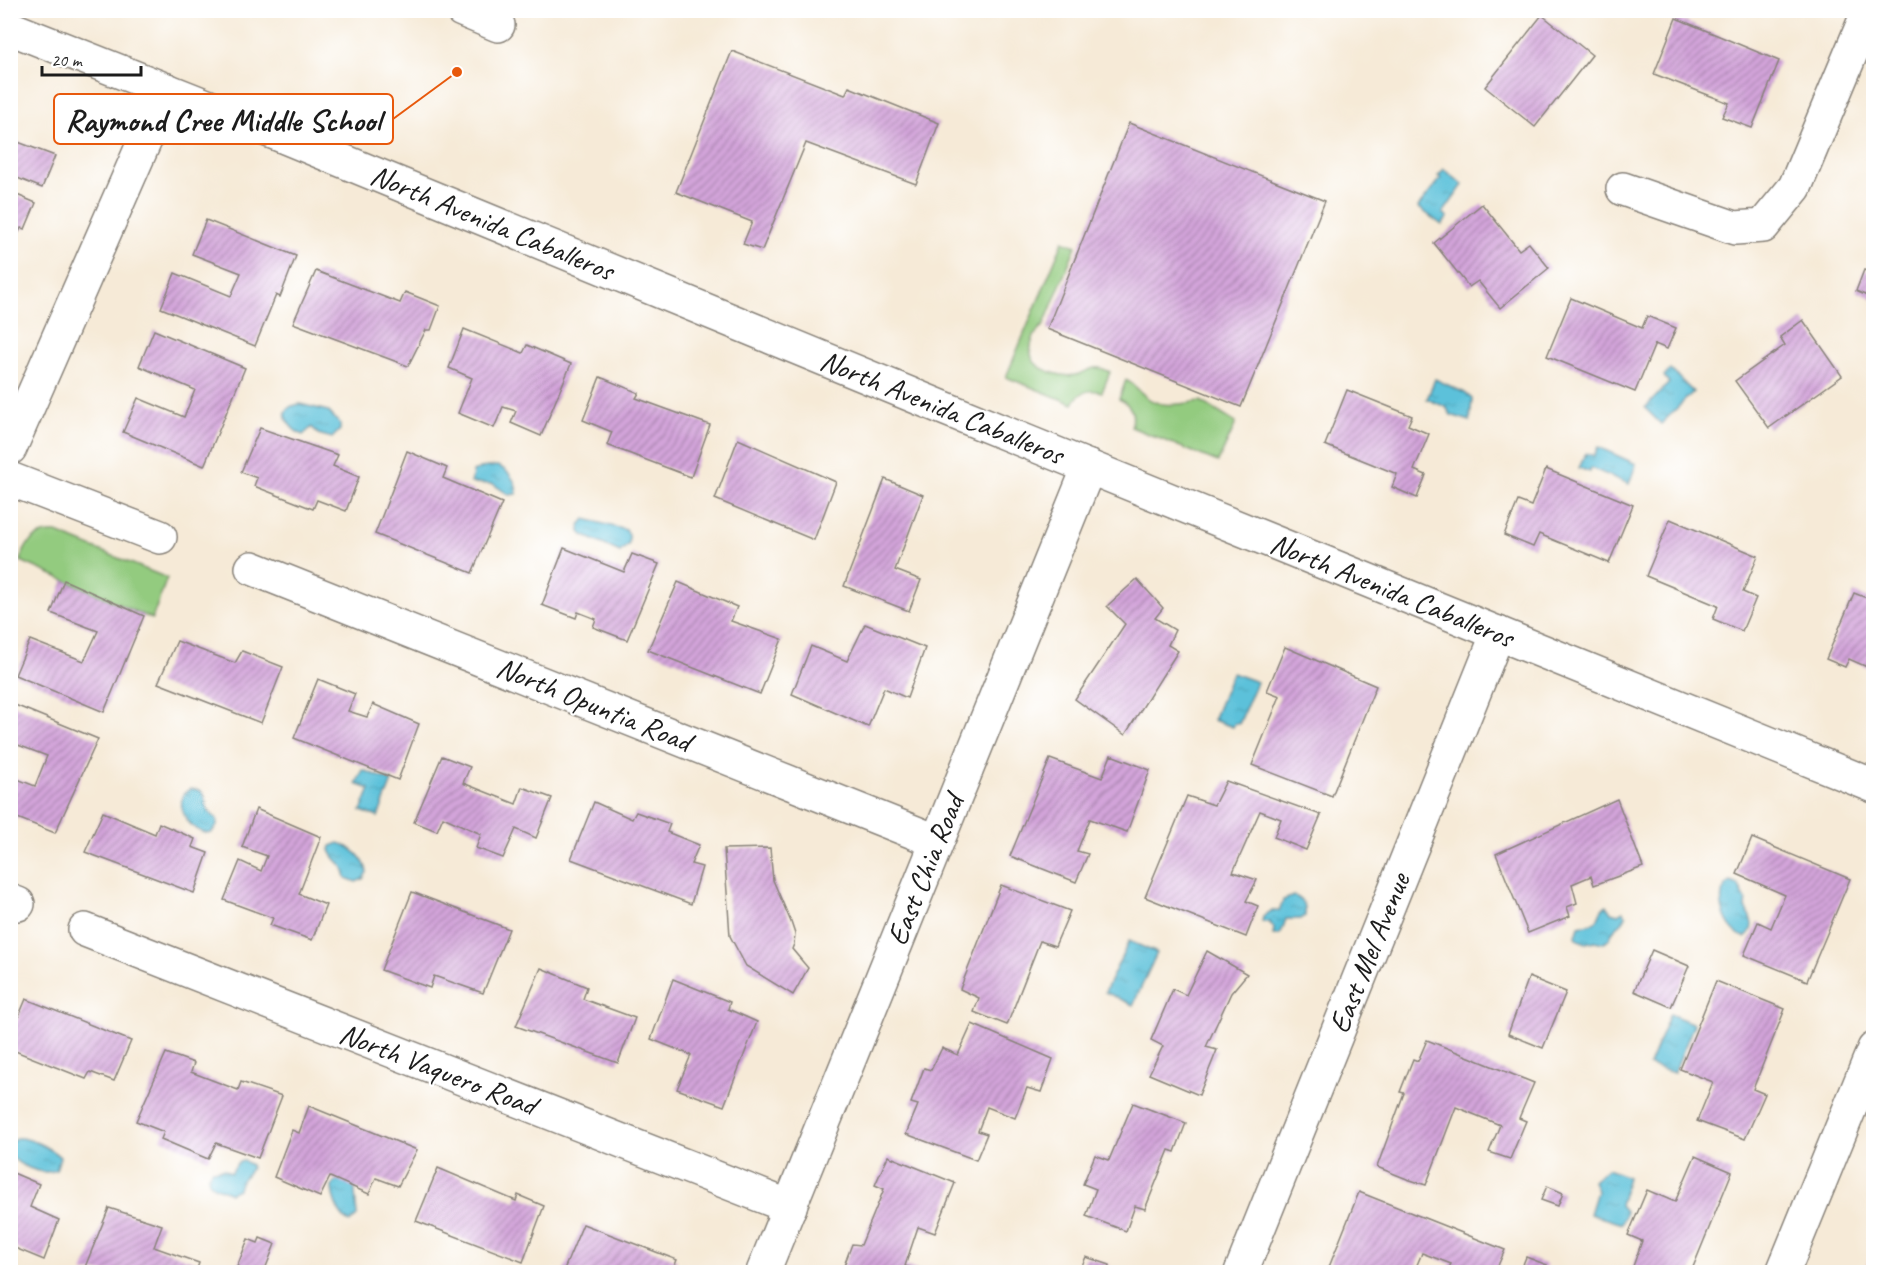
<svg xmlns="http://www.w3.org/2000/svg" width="1884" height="1283" font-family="Caveat,sans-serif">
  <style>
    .grass { fill: #93cb7f; stroke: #58744e; stroke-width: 1.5 }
    .water { fill: url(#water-ripples); stroke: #3c6e7b; stroke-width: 1.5 }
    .building { fill: url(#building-hatch) }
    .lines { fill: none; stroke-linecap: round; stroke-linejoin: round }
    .minor-casing { stroke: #89837a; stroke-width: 36 }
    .minor { stroke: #fff; stroke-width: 33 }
    .labels { text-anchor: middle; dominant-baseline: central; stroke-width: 4.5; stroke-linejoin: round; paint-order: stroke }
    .street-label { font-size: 30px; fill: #1c1c1c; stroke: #fff }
    .leader { fill: none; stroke: #e8590c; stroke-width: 2 }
    .callout-dot { fill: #e8590c; stroke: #fff; stroke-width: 2 }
    .callout { fill: #fff; stroke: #e8590c; stroke-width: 2 }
    .callout-label { font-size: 32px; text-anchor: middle; font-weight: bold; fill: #1c1c1c }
  </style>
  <defs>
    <pattern id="water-ripples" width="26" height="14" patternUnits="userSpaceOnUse" patternTransform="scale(1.5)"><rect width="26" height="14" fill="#5cc1da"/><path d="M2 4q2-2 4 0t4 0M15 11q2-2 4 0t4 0" fill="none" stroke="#4fa5ba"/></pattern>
    <pattern id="building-hatch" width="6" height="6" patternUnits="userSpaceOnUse" patternTransform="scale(1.5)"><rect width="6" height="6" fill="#d3a4da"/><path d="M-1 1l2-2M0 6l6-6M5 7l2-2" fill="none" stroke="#aa85b0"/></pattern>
  </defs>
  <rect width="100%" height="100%" fill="#fff"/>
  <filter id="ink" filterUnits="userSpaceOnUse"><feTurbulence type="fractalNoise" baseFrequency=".0167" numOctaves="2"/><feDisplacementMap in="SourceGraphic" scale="12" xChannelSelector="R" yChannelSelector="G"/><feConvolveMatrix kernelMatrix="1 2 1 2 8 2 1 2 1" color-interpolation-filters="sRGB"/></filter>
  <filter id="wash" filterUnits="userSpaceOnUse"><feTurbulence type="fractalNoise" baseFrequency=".008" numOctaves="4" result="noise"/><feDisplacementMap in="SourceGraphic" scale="24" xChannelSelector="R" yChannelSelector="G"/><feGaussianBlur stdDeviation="1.35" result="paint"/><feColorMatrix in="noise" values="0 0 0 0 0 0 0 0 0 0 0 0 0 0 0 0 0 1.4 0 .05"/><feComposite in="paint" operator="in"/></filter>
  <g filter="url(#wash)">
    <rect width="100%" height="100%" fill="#f6ead7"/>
    <g class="grass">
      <path d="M1063 241 1076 246 1043 327H1041C1033 336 1028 346 1032 358 1037 371 1066 379 1079 374 1092 369 1095 364 1110 372L1102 392C1089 389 1079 391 1073 404L1006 377Z"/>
      <path d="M1126 380C1134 384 1138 390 1145 396 1161 410 1183 403 1201 401L1236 423 1218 462 1131 427C1135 415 1132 405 1119 399Z"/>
      <path d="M49 533H57L167 578 152 619 21 561C24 546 33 534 49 533Z"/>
    </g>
    <g class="water">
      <path d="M1444 169 1463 185 1443 213 1448 217 1442 225 1418 207 1441 178 1438 176Z"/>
      <path d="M1670 369 1693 392 1661 424 1645 408 1669 383 1664 376Z"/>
      <path d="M1435 379 1465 393 1472 399 1470 421 1451 415 1446 407 1427 399Z"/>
      <path d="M300 404 328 411 340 424V430L332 438 318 434 312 427 303 435C295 432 277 416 290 407 291 406 300 404 300 404Z"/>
      <path d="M1598 447 1636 464 1629 484 1591 468 1590 472 1579 468 1586 453 1594 456Z"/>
      <path d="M497 466C508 469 519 484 516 494L509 495 493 484 471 483 473 472 480 468Z"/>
      <path d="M585 519 626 530 629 535V544L620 552 583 535 580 532V525Z"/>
      <path d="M1232 673 1257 682 1239 724 1235 723 1233 727 1213 720Z"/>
      <path d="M363 770 392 781 378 817 361 811 370 789 356 784Z"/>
      <path d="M190 789C207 789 203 796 207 808 209 813 213 816 217 819V826L211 833C191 836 169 801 190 789Z"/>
      <path d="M339 843C352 847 365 859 367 872L363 879 356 882 346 878C343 860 335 864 330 850L331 846Z"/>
      <path d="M1731 882 1738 885 1746 900 1745 907C1751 918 1757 929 1745 937 1726 933 1711 892 1731 882Z"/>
      <path d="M1294 896C1304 900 1306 905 1305 916L1301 919H1286L1281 933 1278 935H1273L1274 928 1269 922H1262L1263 917 1271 911H1279L1283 900Z"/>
      <path d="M1607 905 1611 912 1618 914 1623 911 1626 916C1623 925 1617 925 1613 931 1610 937 1611 939 1604 943L1595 941 1586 943 1578 940 1576 936 1579 926C1584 925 1591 925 1595 922 1601 917 1598 910 1607 905Z"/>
      <path d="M1129 941 1157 953 1133 1005 1105 992Z"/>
      <path d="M1670 1014 1694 1024 1674 1073 1649 1065Z"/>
      <path d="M16 1138C30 1137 50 1148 60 1157L56 1170C43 1176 19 1166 11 1156V1143Z"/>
      <path d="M244 1161 251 1165V1169L240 1182 238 1189 230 1193C220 1187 200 1186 212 1170L224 1169 231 1173 238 1162Z"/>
      <path d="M1607 1169 1628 1177 1620 1205 1626 1212 1622 1224 1590 1214 1597 1191 1593 1181Z"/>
      <path d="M341 1176 354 1180 357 1216 350 1222C339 1218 332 1197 332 1186Z"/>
    </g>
    <g id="blocks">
      <g class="building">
        <path d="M1542 15 1592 55 1535 127 1485 87Z"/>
        <path d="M1676 18 1779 61 1752 128 1722 117 1729 103 1654 74Z"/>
        <path d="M732 51 845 95 849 87 939 123 916 184 806 143 762 250 743 244 752 222 676 192Z"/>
        <path d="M1129 123 1325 201 1241 407 1047 329Z"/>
        <path d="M10 139 55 156 42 188 10 175Z"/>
        <path d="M10 192 36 203 25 229 21 228 10 251Z"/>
        <path d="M1482 204 1519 250 1529 243 1549 268 1500 308 1478 281 1469 287 1434 243Z"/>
        <path d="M206 220 296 256 280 297 276 295 255 346 161 308 175 273 231 296 241 273 192 254Z"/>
        <path d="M1864 270 1874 273V299L1856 291Z"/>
        <path d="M316 271 400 303 405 292 440 306 431 330H426L408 366 293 323Z"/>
        <path d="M1571 298 1642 328 1647 316 1676 328 1667 349 1655 344 1635 392 1547 356Z"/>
        <path d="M1803 320 1842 376 1769 428 1735 381 1785 345 1780 337Z"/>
        <path d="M464 329 523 353 527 345 571 364 541 436 511 423 516 411 503 407 494 428 458 413 472 378 449 368Z"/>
        <path d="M154 330 245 368 204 466 123 432 138 398 184 417 195 390 139 366Z"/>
        <path d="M600 377 639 393 636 398 710 425 691 477 607 445 612 432 583 420Z"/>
        <path d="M1347 390 1412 416 1408 425 1429 434 1414 470 1426 475 1417 498 1392 487 1397 474 1325 445Z"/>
        <path d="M260 428 338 455 333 466 359 477 346 511 317 500 313 509 254 486 257 478 241 472Z"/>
        <path d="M738 439 836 482 814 540 715 499Z"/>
        <path d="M407 451 447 468 443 478 502 503 472 573 375 534Z"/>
        <path d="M1546 469 1633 505 1609 563 1539 534 1533 547 1504 535 1518 501 1531 506Z"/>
        <path d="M885 479 923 495 895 570 921 580 909 611 844 586Z"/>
        <path d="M1670 519 1758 556 1743 592 1756 598 1742 631 1713 619 1718 606 1646 576Z"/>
        <path d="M564 548 624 572 632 554 659 564 627 640 593 627 596 619 578 612 576 618 542 605Z"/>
        <path d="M1137 579 1163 608 1155 618 1175 630 1168 645 1178 651 1125 735 1075 699 1125 624 1107 606Z"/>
        <path d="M64 580 144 616 104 712 15 675 30 640 84 661 98 631 51 613Z"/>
        <path d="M678 582 737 607 731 621 782 639 760 694 648 650Z"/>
        <path d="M1854 593 1874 601V670L1849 659 1845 667 1826 659Z"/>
        <path d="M865 624 925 648 907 698 884 688 868 727 792 694 811 646 847 661Z"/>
        <path d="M177 641 235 663 242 651 283 667 261 723 158 683Z"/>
        <path d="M1285 647 1376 686 1332 796 1252 765 1280 696 1267 691Z"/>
        <path d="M318 679 355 694 348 711 367 717 373 704 419 724 398 780 294 738Z"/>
        <path d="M10 703 98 739 55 833 10 815V776L35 786 47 756 10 742Z"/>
        <path d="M1111 755 1150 770 1127 832 1090 819 1077 851 1088 854 1076 882 1010 856 1050 759 1102 778Z"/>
        <path d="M442 756 470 767 463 783 516 804 522 787 552 798 536 838 516 829 503 858 476 848 481 834 443 817 437 831 414 822Z"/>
        <path d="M1226 781 1321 815 1306 850 1274 837 1281 819 1260 811 1233 872 1257 880 1246 901 1258 906 1246 937 1145 897 1187 796 1214 805Z"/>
        <path d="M1617 799 1643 867 1594 885 1591 876 1572 884 1577 903 1567 907 1570 916 1528 933 1496 854Z"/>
        <path d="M594 802 632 819 636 812 670 824 667 832 699 845 691 864 702 867 691 904 571 859Z"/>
        <path d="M256 809 321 837 299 894 326 905 312 940 270 925 273 918 224 900 240 861 261 871 267 856 242 847Z"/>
        <path d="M103 812 155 834 159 823 195 839 192 847 208 853 194 893 85 852Z"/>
        <path d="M1752 838 1850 879 1807 981 1744 955 1758 922 1771 928 1785 895 1737 874Z"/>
        <path d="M770 848 773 880 791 922 795 934 794 944 792 949 808 968 793 995 746 966 730 936 724 849Z"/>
        <path d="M1001 885 1070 911 1055 946 1040 941 1007 1025 974 1012 979 998 960 989Z"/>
        <path d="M412 892 509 929 483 993 434 976 430 988 381 970Z"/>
        <path d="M1652 950 1689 966 1671 1007 1634 991Z"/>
        <path d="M1207 951 1247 974 1231 993 1206 1047 1217 1050 1199 1095 1149 1074 1163 1046 1151 1040 1173 989 1186 995Z"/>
        <path d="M541 968 587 987 583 999 635 1018 618 1063 516 1026Z"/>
        <path d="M1529 977 1566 992 1543 1048 1508 1034Z"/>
        <path d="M673 979 730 1002 728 1009 757 1022 724 1106 677 1089 691 1055 651 1039Z"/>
        <path d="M1716 981 1785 1009 1753 1089 1765 1094 1745 1139 1697 1121 1713 1082 1680 1069Z"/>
        <path d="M26 999 131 1041 114 1081 90 1072 86 1079 10 1049V1037Z"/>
        <path d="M972 1024 1053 1059 1041 1092 1027 1088 1015 1118 987 1107 978 1131 987 1134 976 1160 906 1134 918 1105 911 1103 924 1068 931 1070 942 1048 958 1055Z"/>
        <path d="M1427 1040 1534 1083 1519 1118 1526 1121 1510 1159 1489 1152 1500 1125 1456 1107 1426 1185 1407 1179 1377 1167 1404 1093 1400 1092 1413 1059 1418 1061Z"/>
        <path d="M166 1053 194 1063 191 1072 238 1090 241 1082 282 1096 258 1158 216 1143 208 1159 161 1139 164 1132 136 1121Z"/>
        <path d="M1133 1103 1186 1123 1175 1152 1169 1150 1145 1209 1135 1206 1126 1231 1086 1216 1096 1189 1083 1184 1095 1155 1109 1160Z"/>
        <path d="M309 1106 417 1150 398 1186 376 1178 369 1194 330 1177 320 1197 274 1177 292 1130 299 1133Z"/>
        <path d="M888 1156 955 1183 935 1233 918 1227 905 1266 923 1272H847L842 1271 852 1244 861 1245 884 1189 875 1185Z"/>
        <path d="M1695 1156 1732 1172 1691 1272H1642L1632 1269 1642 1241 1628 1235 1647 1190 1675 1202Z"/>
        <path d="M438 1168 516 1201 518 1195 544 1206 523 1262 416 1221Z"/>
        <path d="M11 1172 39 1184 30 1207 59 1220 44 1260 10 1246Z"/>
        <path d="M1547 1186 1563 1193 1558 1206 1541 1200Z"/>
        <path d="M1359 1192 1505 1250 1495 1272H1453L1448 1270 1451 1264 1422 1253 1414 1272H1327Z"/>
        <path d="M109 1208 162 1225 154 1247 199 1263 196 1272H83Z"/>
        <path d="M583 1224 677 1260 672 1272H563Z"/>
        <path d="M260 1238 275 1244 264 1272H235L248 1239 258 1243Z"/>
        <path d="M1873 1249 1874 1272H1864Z"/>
        <path d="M1086 1257 1110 1265 1109 1269 1117 1272H1079Z"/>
        <path d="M1526 1257 1547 1265 1544 1272H1520Z"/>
      </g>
    </g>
  </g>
  <g filter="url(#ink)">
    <use href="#blocks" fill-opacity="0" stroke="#89837a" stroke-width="1.5"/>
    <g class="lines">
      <g class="minor-casing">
        <g id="minor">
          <path d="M462 10 498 25"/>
          <path id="s1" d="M10 28 280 135 946 409 1874 786"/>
          <path d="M1623 189 1735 228 1763 226 1795 187 1869 10"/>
          <path d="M10 448 167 90"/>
          <path d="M10 479 160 537"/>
          <path d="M252 568 936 841"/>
          <path d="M10 901 18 904"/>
          <path d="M85 930 790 1207"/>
          <path d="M763 1272 1089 467"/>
          <path d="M1241 1272 1498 633"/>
          <path d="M1783 1272 1874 1049"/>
        </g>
      </g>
      <use href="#minor" class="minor"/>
    </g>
  </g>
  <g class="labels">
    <g class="street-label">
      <text stroke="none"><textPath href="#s1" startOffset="520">North Avenida Caballeros</textPath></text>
      <text transform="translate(942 407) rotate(22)">North Avenida Caballeros</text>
      <text transform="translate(1392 590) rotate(22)">North Avenida Caballeros</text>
      <text transform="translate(594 704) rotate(22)">North Opuntia Road</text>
      <text transform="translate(925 870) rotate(-68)">East Chia Road</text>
      <text transform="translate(1369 953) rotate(-68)">East Mel Avenue</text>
      <text transform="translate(438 1069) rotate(21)">North Vaquero Road</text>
    </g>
  </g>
  <path class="leader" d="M457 72L393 119"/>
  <circle class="callout-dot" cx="457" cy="72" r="6"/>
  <rect class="callout" x="54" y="94" width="339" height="50" rx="6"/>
  <g class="callout-label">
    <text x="223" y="131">Raymond Cree Middle School</text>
  </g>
  <rect width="1884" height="1283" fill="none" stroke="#fff" stroke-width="36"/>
  <path d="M42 66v9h99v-9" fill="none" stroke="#1c1c1c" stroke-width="3"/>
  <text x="51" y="66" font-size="18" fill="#1c1c1c" stroke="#ffffff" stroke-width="4.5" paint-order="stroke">20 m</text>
</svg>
